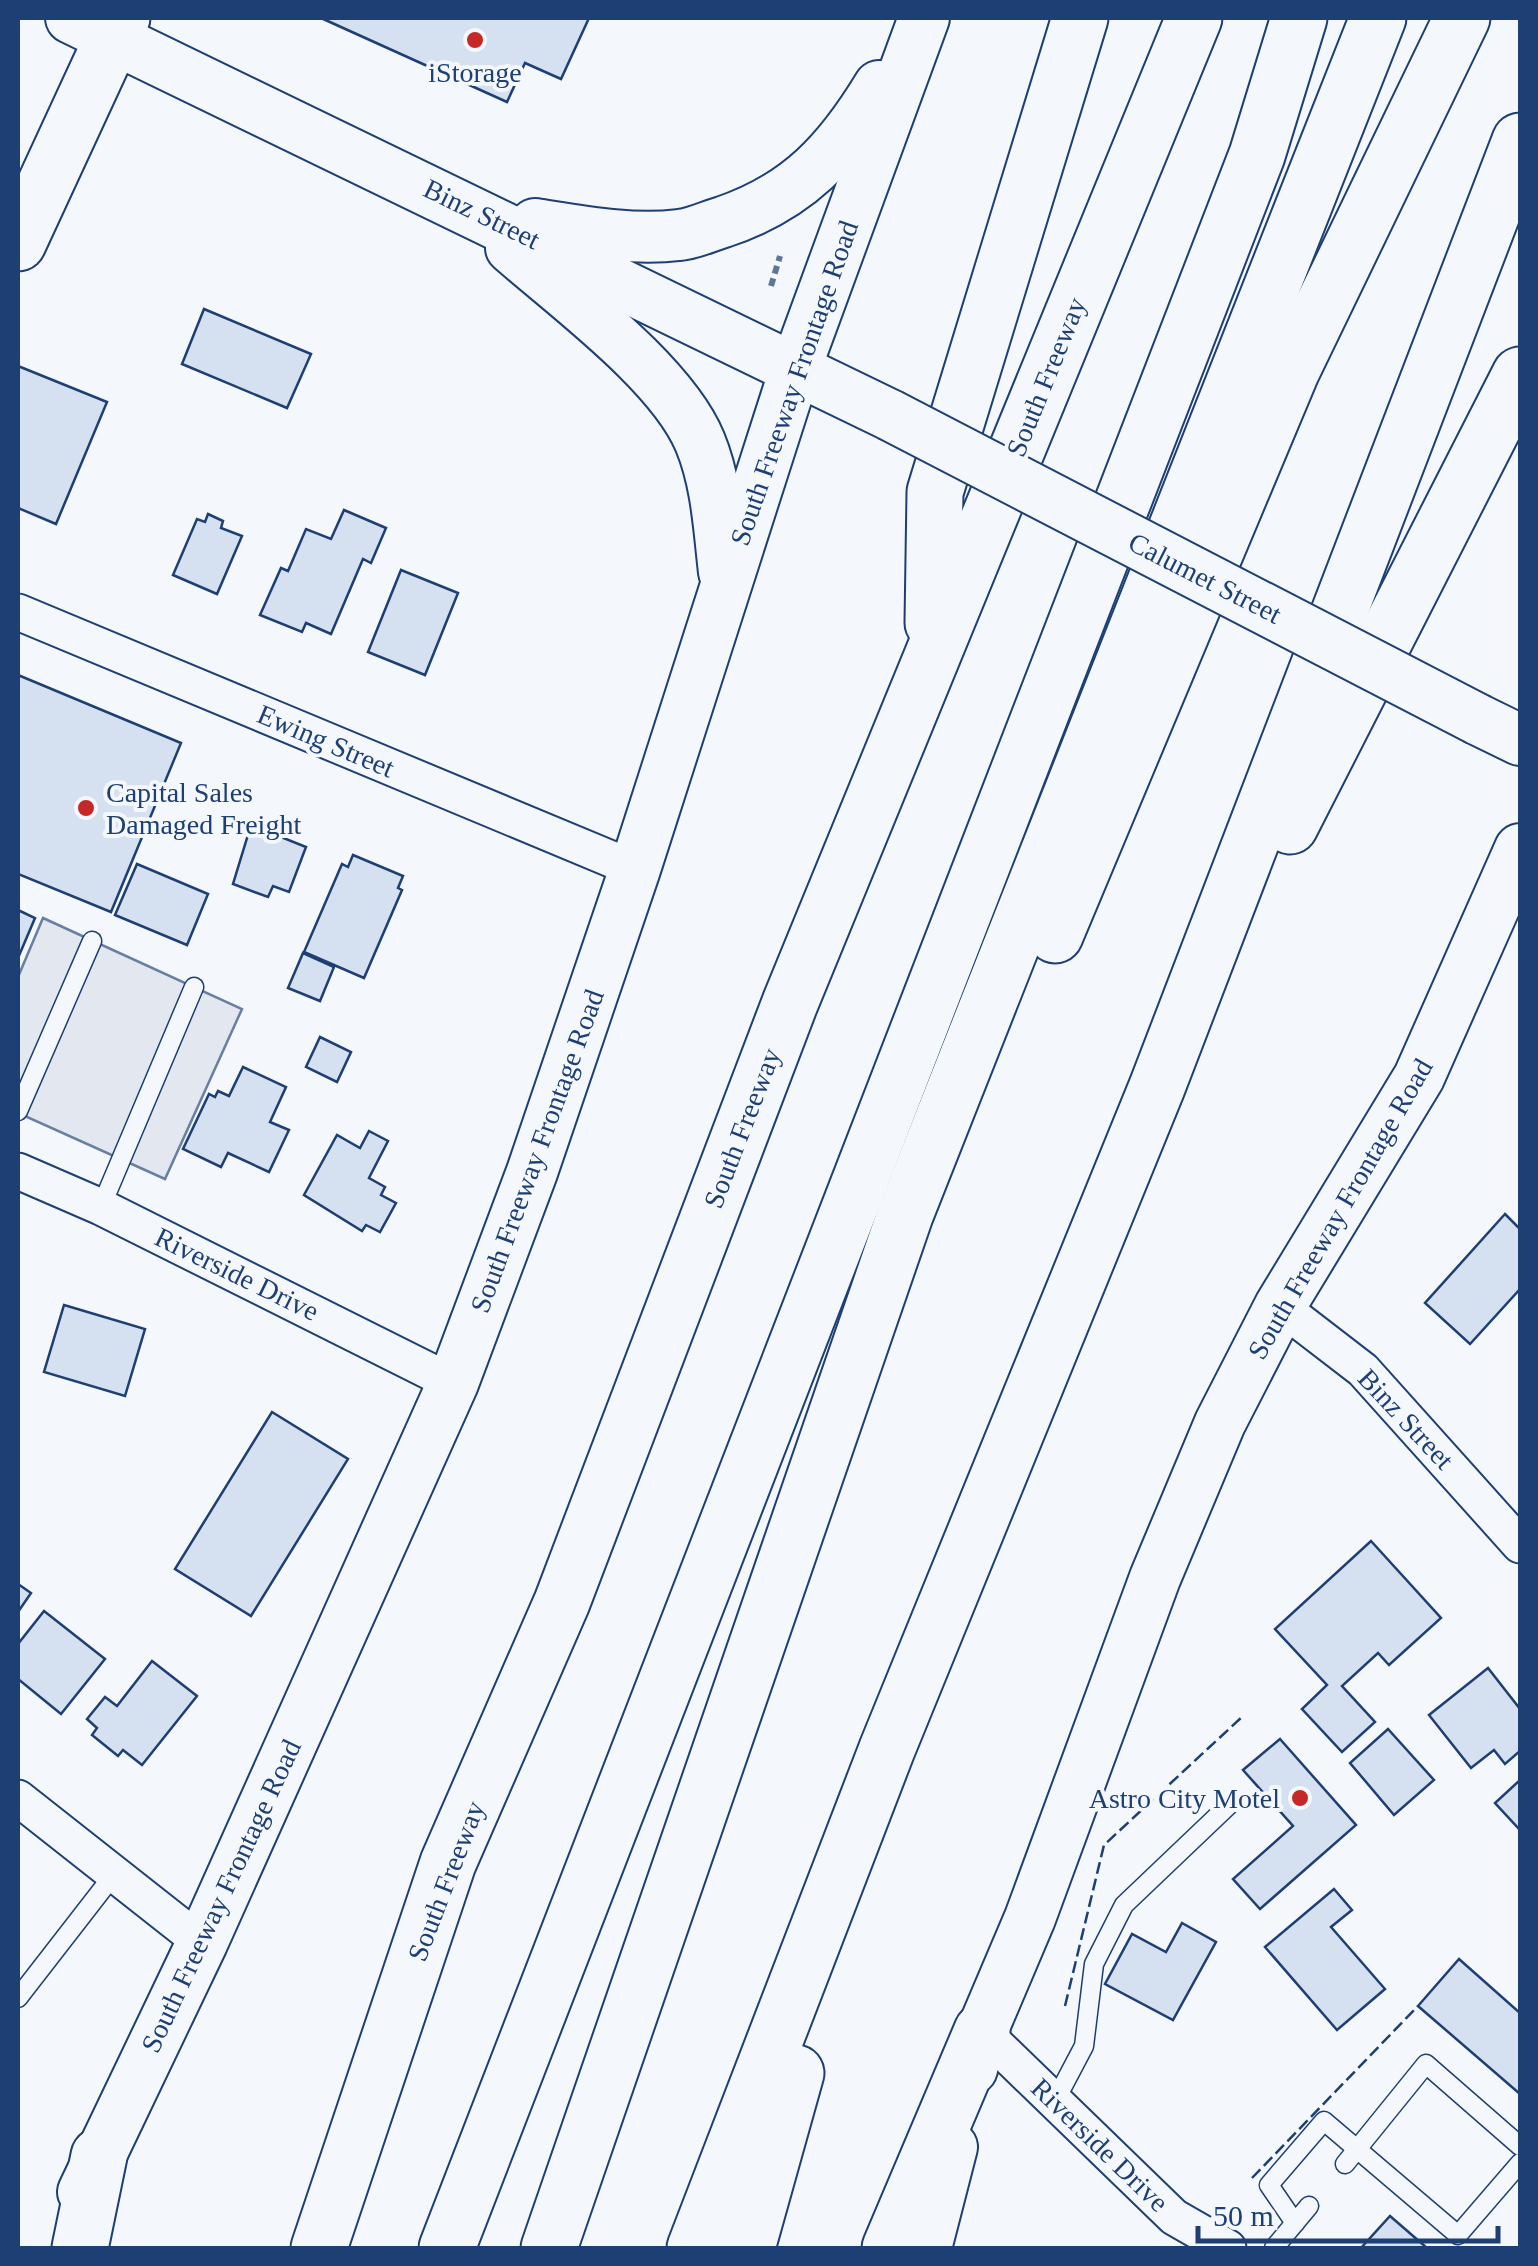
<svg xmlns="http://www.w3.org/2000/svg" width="1538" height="2266" font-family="'Times New Roman',serif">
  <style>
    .parking { fill: #e3e8f0; stroke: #687fa3; stroke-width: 2.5 }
    .building { fill: #d5e0f0; stroke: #1d3f73; stroke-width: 2.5 }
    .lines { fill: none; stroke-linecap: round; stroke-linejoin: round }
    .lane-casing { stroke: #1d3f73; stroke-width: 21 }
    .street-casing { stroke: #1d3f73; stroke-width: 39 }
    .secondary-casing { stroke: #1d3f73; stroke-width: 54 }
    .primary-casing { stroke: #1d3f73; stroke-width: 59 }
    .highway-casing { stroke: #1d3f73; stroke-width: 59 }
    .path { stroke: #5e769c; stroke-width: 6; stroke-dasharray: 8 5; stroke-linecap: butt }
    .lane { stroke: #f4f7fb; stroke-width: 18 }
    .street { stroke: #f4f7fb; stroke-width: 35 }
    .secondary { stroke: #f4f7fb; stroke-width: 50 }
    .primary { stroke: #f4f7fb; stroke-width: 55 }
    .highway { stroke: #f4f7fb; stroke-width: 55 }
    .secondary-bridge-casing { stroke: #1d3f73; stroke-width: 54; stroke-linecap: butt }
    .secondary-bridge { stroke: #f4f7fb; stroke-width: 50 }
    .fence { stroke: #1d3f73; stroke-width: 2.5; stroke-dasharray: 12 5; stroke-linecap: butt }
    .poi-dot { fill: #c62828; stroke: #f4f7fb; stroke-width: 4 }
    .labels { text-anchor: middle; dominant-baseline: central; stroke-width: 8; stroke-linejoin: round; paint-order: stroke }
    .poi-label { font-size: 28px; fill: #1d3f73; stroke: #f4f7fb }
    .street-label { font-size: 28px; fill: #1d3f73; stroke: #f4f7fb }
  </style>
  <rect width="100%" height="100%" fill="#f4f7fb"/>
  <path class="parking" d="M43 918 242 1009 165 1179 18 1113V977Z"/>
  <g class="building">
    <path d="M321 18H589L561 79 525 63 507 102Z"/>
    <path d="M204 309 311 354 287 408 182 364Z"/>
    <path d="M18 366 107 402 56 524 18 508Z"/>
    <path d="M344 510 386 528 371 563 363 559 331 634 306 623 302 632 260 615 281 568 288 571 306 529 331 539Z"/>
    <path d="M208 514 223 521 221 528 242 536 217 594 173 575 197 519 205 522Z"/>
    <path d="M401 570 458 593 425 675 368 652Z"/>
    <path d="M18 675 181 743 111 912 18 874Z"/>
    <path d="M251 825 306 847 289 892 273 886 268 897 233 884Z"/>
    <path d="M353 855 403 876 398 888 402 890 364 978 304 952 342 864 348 867Z"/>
    <path d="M137 864 208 894 187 945 115 915Z"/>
    <path d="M18 910 35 918 18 958Z"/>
    <path d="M303 953 334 967 320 1001 288 988Z"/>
    <path d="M320 1037 351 1052 337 1082 306 1067Z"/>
    <path d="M243 1067 286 1087 270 1122 289 1130 269 1172 228 1153 221 1167 183 1149 209 1094 215 1097 218 1091 229 1096Z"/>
    <path d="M369 1131 388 1141 369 1178 385 1187 381 1195 396 1203 380 1232 366 1225 362 1231 304 1195 337 1135 360 1148Z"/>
    <path d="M1505 1214 1520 1229V1289L1470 1344 1425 1303Z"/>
    <path d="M64 1305 145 1329 125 1396 44 1372Z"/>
    <path d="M272 1412 348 1459 251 1616 175 1569Z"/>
    <path d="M1371 1541 1441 1618 1389 1665 1378 1653 1342 1686 1375 1722 1342 1752 1302 1709 1327 1685 1275 1629Z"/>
    <path d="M18 1584 31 1593 18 1612Z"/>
    <path d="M44 1611 105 1659 61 1714 18 1679V1644Z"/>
    <path d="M152 1661 197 1696 142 1765 123 1750 118 1756 92 1735 97 1728 87 1719 105 1697 117 1706Z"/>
    <path d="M1488 1668 1520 1709V1751L1505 1764 1494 1750 1471 1768 1429 1715Z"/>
    <path d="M1388 1729 1434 1780 1394 1815 1350 1763Z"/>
    <path d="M1280 1739 1356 1825 1260 1909 1233 1879 1293 1826 1243 1770Z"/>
    <path d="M1520 1780V1830L1495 1803Z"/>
    <path d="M1334 1889 1352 1910 1331 1927 1385 1989 1337 2030 1265 1947Z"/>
    <path d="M1182 1923 1216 1942 1173 2020 1105 1984 1132 1934 1166 1952Z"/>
    <path d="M1459 1959 1520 2013V2094L1418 2006Z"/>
    <path d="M1390 2216 1427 2248H1361Z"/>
  </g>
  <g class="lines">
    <g class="lane-casing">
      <g id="lane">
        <path d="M18 1111 92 941"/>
        <path d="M101 1207 194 987"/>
        <path d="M18 1998 115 1873"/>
        <path d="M1055 2101 1084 2046 1094 1964 1124 1905 1230 1804"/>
        <path d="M1345 2164 1426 2064 1520 2146"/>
        <path d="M1295 2223 1269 2185 1324 2121 1458 2235 1520 2163"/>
        <path d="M1274 2248 1309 2206"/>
      </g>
    </g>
    <g class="street-casing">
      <g id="street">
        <path d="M18 612 635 869"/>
        <path d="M18 1171 101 1207 453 1383"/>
        <path d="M1280 1306 1363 1370 1520 1545"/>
        <path d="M18 1798 202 1943"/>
        <path d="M982 2031 1174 2217 1228 2248"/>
      </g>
    </g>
    <g class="secondary-casing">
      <g id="secondary">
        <path d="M71 18 890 415"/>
        <path d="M535 224C580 231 632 241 679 235 693 234 709 226 723 222 798 197 839 152 879 86"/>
        <path d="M511 248C567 297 672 374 700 442 717 483 719 529 724 572"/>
        <path d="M1479 720 1520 740"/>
        <path d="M972 2069 982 2031 1030 1918 1155 1578 1220 1423 1280 1306 1419 1077 1520 849"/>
        <path d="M83 2192 202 1943 453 1383 532 1172 635 869 796 367 924 18"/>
        <path d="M926 2248 952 2147"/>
      </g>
    </g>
    <g class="primary-casing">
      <path id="primary" d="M18 243 122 18"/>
    </g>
    <g class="highway-casing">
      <g id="highway">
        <path d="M933 623 935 492 1080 18"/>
        <path d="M1290 826 1520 375"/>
        <path d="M1055 935 1291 372 1462 18"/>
        <path d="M80 2248 99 2156"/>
        <path d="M319 2248 448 1863 562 1602 790 1003 1194 18"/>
        <path d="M447 2248 1257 155 1299 18"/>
        <path d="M549 2248 905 1215 1378 18"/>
        <path d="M695 2248 887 1749 1157 1087 1520 141"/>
        <path d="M747 2248 796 2073"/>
        <path d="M890 2248 982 2031"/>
      </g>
    </g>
    <path class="path" d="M771 286 780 256"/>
    <use href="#lane" class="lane"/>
    <use href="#street" class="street"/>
    <use href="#secondary" class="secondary"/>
    <use href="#primary" class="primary"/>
    <use href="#highway" class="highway"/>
    <g class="secondary-bridge-casing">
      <path id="secondary-bridge" d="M890 415 1479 720"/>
    </g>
    <use href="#secondary-bridge" class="secondary-bridge"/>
    <g class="fence">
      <path d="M1065 2006 1104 1845 1243 1716"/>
      <path d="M1252 2178 1418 2006"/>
    </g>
  </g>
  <g class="poi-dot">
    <circle cx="475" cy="40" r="10"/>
    <circle cx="86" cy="808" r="10"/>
    <circle cx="1300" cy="1798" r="10"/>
  </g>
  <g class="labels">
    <g class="poi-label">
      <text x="475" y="72">iStorage</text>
      <text x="106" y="792" text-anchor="start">Capital Sales<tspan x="106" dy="32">Damaged Freight</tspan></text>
      <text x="1280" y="1798" text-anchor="end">Astro City Motel</text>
    </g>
    <g class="street-label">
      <text transform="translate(482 214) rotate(26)">Binz Street</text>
      <text transform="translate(1046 377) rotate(-68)">South Freeway</text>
      <text transform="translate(794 383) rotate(-71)">South Freeway Frontage Road</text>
      <text transform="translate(1205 578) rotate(27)">Calumet Street</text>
      <text transform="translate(326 741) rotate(23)">Ewing Street</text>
      <text transform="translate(742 1128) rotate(-69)">South Freeway</text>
      <text transform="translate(537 1151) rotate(-70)">South Freeway Frontage Road</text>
      <text transform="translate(1340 1209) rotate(-60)">South Freeway Frontage Road</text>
      <text transform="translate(237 1274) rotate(26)">Riverside Drive</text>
      <text transform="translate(1406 1419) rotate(47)">Binz Street</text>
      <text transform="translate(446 1881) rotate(-69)">South Freeway</text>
      <text transform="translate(221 1896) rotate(-65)">South Freeway Frontage Road</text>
      <text transform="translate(1100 2145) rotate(44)">Riverside Drive</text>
    </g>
  </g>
  <rect width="1538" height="2266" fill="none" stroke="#1d3f73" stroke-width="40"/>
  <path d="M1198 2226v15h300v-15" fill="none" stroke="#1d3f73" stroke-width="5"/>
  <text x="1213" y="2226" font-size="30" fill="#1d3f73" stroke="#f4f7fb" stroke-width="8" paint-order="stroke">50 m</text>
</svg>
